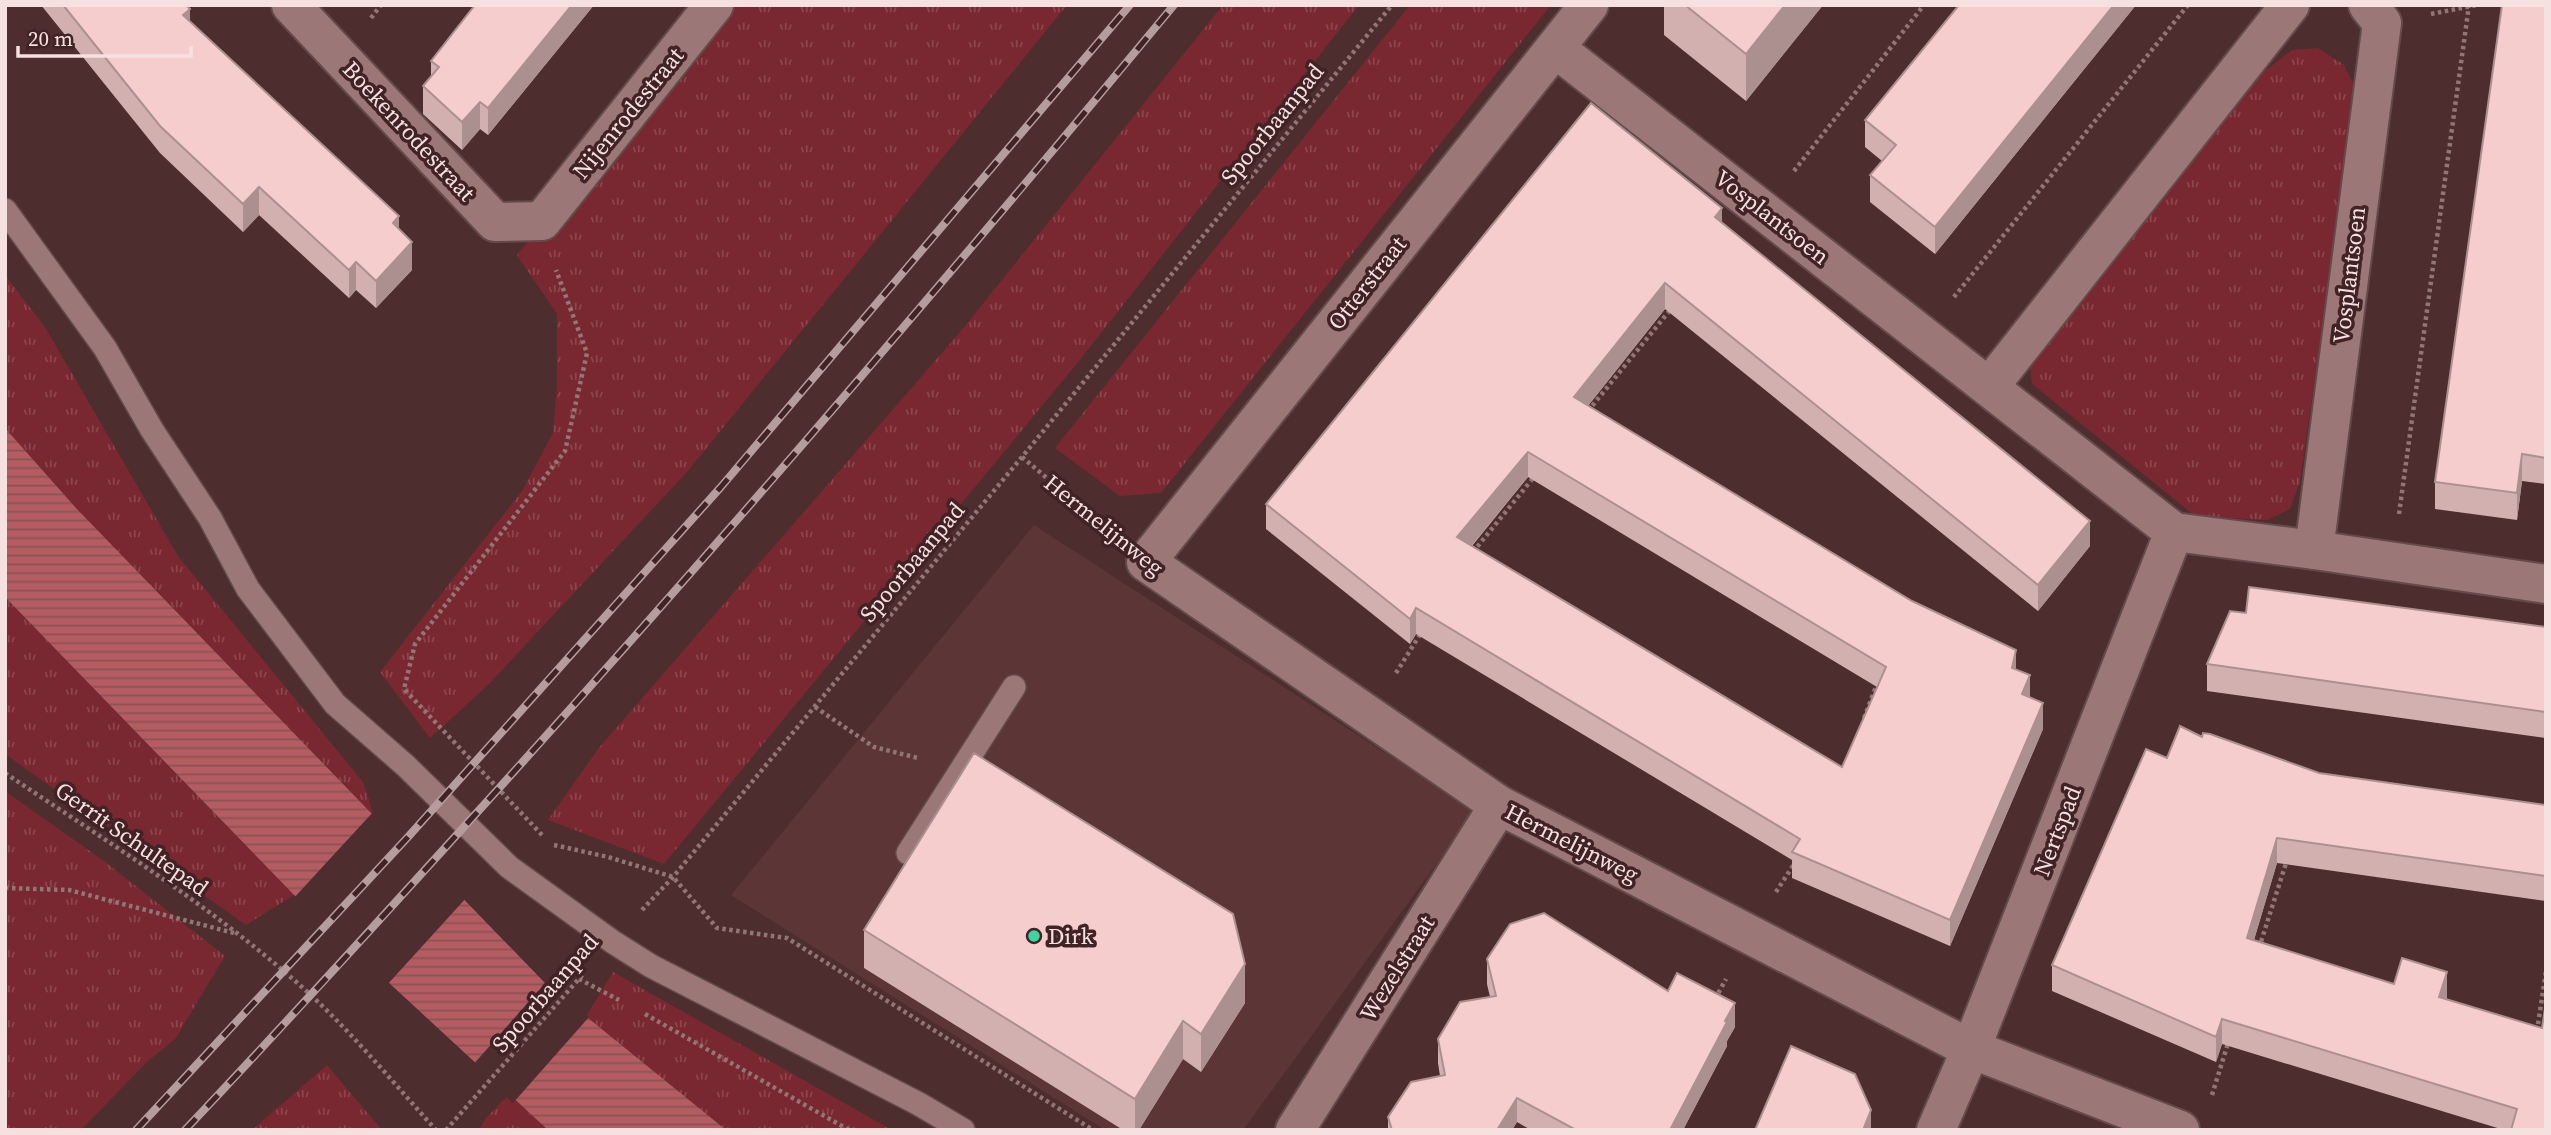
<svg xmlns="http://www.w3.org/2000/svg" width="2551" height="1135" font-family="'Source Serif 4',serif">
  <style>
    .built { fill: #5c3536 }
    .grass { fill: url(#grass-tufts) }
    .water { fill: url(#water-rules) }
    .pier { fill: #4d2d2e }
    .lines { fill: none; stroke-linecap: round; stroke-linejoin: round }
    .lane-casing { stroke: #644a4b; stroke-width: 26 }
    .street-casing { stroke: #644a4b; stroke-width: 42 }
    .path { stroke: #917676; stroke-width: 4.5; stroke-dasharray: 3.5 3.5; stroke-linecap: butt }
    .lane { stroke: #9c7778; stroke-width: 23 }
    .street { stroke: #9c7778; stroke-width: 38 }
    .rail-casing { stroke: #b69d9d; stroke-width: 8 }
    .rail { stroke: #422325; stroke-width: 5; stroke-dasharray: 16; stroke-linecap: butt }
    .wall { fill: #d3b0b0; fill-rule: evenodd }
    .shaded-wall { fill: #ac9090 }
    .building { fill: #f5cdcd; stroke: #ac9090; stroke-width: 2; fill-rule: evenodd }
    .poi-dot { fill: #3ad4a5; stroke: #422325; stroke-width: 2.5 }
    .labels { text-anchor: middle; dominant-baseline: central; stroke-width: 7; stroke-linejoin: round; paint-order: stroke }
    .street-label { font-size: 23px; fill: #f6e1e1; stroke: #422325 }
    .poi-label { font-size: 23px; fill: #f6e1e1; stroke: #422325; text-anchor: start }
  </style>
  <defs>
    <pattern id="grass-tufts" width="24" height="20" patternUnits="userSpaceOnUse" patternTransform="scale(1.75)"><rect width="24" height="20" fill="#792730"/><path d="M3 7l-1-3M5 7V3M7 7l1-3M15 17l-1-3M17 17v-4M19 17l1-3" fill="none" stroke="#8d464e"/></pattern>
    <pattern id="water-rules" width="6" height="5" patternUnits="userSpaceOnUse" patternTransform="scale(1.75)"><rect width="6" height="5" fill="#b45c61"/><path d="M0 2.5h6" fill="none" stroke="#8a5255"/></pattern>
  </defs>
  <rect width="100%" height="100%" fill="#4d2d2e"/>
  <path class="built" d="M1034 525 1475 811 1243 1130H1105L731 895Z"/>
  <g class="grass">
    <path d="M722 5H1067L687 472 488 685 430 738 380 672 522 491 553 433 557 383V314L517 255Z"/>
    <path d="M1223 5H1359L1079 361 664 864 548 820 598 749 961 331Z"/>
    <path d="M1410 5H1551L1161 493 1120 496 1055 448Z"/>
    <path d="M2318 48 2344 65 2356 89 2300 482 2290 509 2267 520 2195 516 2032 384 2030 366 2262 73 2292 50Z"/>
    <path d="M5 275 45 327 178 556 363 782 374 816 76 508 5 428Z"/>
    <path d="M5 597 294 895 246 925 5 754Z"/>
    <path d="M5 791 104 861 225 956 176 1038 147 1062 81 1130H5Z"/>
    <path d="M613 972 892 1130H726L585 1018Z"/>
    <path d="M327 1065 382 1130H252Z"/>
    <path d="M509 1094 548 1130H479L485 1119Z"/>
  </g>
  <path class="water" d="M5 428 76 508 374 816 449 884 545 983 726 1130H548L294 895 5 597Z"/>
  <g class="pier">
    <path d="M374 811 467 897 386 986 293 899Z"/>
    <path d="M547 981 589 1017 513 1103 472 1066Z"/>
  </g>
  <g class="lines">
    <g class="lane-casing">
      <g id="lane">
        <path d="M5 210 105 348 152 430 210 518 248 589 335 704 406 766 509 867 613 942 651 966 919 1104 963 1130"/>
        <path d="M908 853 1014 687"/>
      </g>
    </g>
    <g class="street-casing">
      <g id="street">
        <path d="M291 5 495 222 542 221 714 5"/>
        <path d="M1589 5 1146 562 1499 805 1971 1049 2180 1130"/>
        <path d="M1555 48 2174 532 2314 550 2546 584"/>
        <path d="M1989 387 2290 5"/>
        <path d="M2314 550 2382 23 2368 5"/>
        <path d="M1295 1130 1499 805"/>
        <path d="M1936 1130 1971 1049 2174 532"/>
      </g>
    </g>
    <g class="path">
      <path d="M2431 14 2477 5"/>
      <path d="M371 18 381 5"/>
      <path d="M1794 171 1924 5"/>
      <path d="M1954 297 2188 5"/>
      <path d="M1588 411 1671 309"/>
      <path d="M1022 457 1107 529"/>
      <path d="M2399 514 2469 5"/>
      <path d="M1473 552 1534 477"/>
      <path d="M1396 673 1421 633"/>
      <path d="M815 707 874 747 918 758"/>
      <path d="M1864 718 1877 684"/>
      <path d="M5 773C103 839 205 902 294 980 345 1024 390 1079 436 1130"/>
      <path d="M542 835 404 689 415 644 565 451 587 353 556 270"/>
      <path d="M554 845 608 857 673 877 717 928 787 938 1093 1130"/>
      <path d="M5 888 69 890 234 933"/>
      <path d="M1776 892 1796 861"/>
      <path d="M642 910 673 877 1022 457 1392 5"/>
      <path d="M2259 948 2287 860"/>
      <path d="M579 979 619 1000"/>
      <path d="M1715 999 1726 979"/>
      <path d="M645 1014 849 1130"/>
      <path d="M2537 1031 2546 971"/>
      <path d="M2212 1095 2229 1040"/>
      <path d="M446 1130 584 973"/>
    </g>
    <use href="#lane" class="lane"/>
    <use href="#street" class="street"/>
    <g class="rail-casing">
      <g id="rail">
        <path d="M136 1130 408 837 720 488 1130 5"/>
        <path d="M185 1130C292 1017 396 902 501 786 731 531 955 270 1174 5"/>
      </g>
    </g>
    <use href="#rail" class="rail"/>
  </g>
  <g class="wall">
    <path d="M41 5H186L190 21 399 230 412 270 376 308 356 290 349 298 259 215 243 232 160 153Z"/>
    <path d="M594 5 488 135 480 129 462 150 423 114V86L431 77V61Z"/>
    <path d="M1664 5H1823L1746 101 1664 35Z"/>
    <path d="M1959 5H2136L1935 254 1870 202V175L1882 161 1865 147V120Z"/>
    <path d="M2546 5V484L2522 481 2517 520 2435 509V482Z"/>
    <path d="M1722 223 2090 546 2038 611 1665 309 1588 406 2016 670 2030 697 2043 729 1950 946 1792 878V860L1416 634 1410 644 1266 529V504ZM1528 477 1877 687 1842 767 1472 546Z"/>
    <path d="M2246 613 2546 627V738L2207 691V664Z"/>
    <path d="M2202 737 2319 773 2546 805V901L2277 863 2254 940 2394 984 2447 997 2446 999 2546 1130H2504L2222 1044 2216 1062 2052 991V965L2167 758Z"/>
    <path d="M864 930 1245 1003 1201 1072 1183 1059 1139 1130H1123L864 968Z"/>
    <path d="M1487 959 1668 991 1735 1027 1727 1041V1046L1683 1130H1531L1517 1122 1512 1130H1388V1117L1440 1076 1438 1063V1039L1490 997 1487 984Z"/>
  </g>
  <g class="shaded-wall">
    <path d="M572 5H594L488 135V108Z"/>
    <path d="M1785 5H1823L1746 101V54Z"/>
    <path d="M2114 5H2136L1935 254V227Z"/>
    <path d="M190 9V37L183 15Z"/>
    <path d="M480 102V129L462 150V122Z"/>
    <path d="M259 187V215L243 232V204Z"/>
    <path d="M1722 208V234L1715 217Z"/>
    <path d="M399 216V244L393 223Z"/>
    <path d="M412 242V270L376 308V281Z"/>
    <path d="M356 262V290L349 298V270Z"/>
    <path d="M1665 283V309L1574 423V397Z"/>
    <path d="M1528 452V477L1457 563V537Z"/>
    <path d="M2522 454V481L2517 520V493Z"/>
    <path d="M2090 521V546L2038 611V585Z"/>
    <path d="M1416 608V634L1410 644V619Z"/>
    <path d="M2016 650V675L2012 668Z"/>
    <path d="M2030 675V700L2022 694Z"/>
    <path d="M2043 703V729L1950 946V920Z"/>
    <path d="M2277 838V863L2247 963V938Z"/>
    <path d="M1245 964V1003L1201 1072V1034Z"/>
    <path d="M2447 972V997L2439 1022V997Z"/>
    <path d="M1735 1003V1027L1727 1041V1046L1683 1130H1670Z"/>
    <path d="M2222 1019V1044L2216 1062V1037Z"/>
    <path d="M1183 1021V1059L1139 1130H1135V1099Z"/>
    <path d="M1517 1098V1122L1512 1130H1497Z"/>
    <path d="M1871 1110V1130H1863Z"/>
  </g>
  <g class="building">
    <path d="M63 5H186L190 9 183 15 399 216 393 223 412 242 376 281 356 262 349 270 259 187 243 204 160 126Z"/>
    <path d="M475 5H572L488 108 480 102 462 122 423 86 439 67 431 61Z"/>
    <path d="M1685 5H1785L1746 54Z"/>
    <path d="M1959 5H2114L1935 227 1870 175 1896 145 1865 120Z"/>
    <path d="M2502 5H2546V458L2522 454 2517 493 2435 482Z"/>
    <path d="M1591 103 1722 208 1715 217 2090 521 2038 585 1665 283 1574 397 1912 601 2016 650 2012 668 2030 675 2022 694 2043 703 1950 920 1792 852 1800 839 1416 608 1410 619 1266 504ZM1528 452 1886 667 1842 767 1457 537Z"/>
    <path d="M2249 587 2546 627V712L2207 664 2230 611 2246 613Z"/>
    <path d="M2180 726 2202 737 2203 733 2210 734 2319 773 2546 805V876L2277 838 2247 938 2394 984 2402 958 2447 972 2439 997 2542 1028 2546 1002V1130H2511L2517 1109 2222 1019 2216 1037 2052 965 2146 749 2167 758Z"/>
    <path d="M974 753 1233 914 1245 964 1201 1034 1183 1021 1135 1099 864 930Z"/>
    <path d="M1544 913 1668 991 1677 973 1735 1003 1725 1021 1727 1022 1670 1130H1576L1517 1098 1497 1130H1392L1388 1117 1411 1082 1445 1075 1438 1039 1460 1002 1496 996 1487 959 1510 924Z"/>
    <path d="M1791 1046 1855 1074 1871 1110 1863 1130H1755Z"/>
  </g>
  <circle class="poi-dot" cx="1034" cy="936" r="7"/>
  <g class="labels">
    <g class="street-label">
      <text transform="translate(628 113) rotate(-51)">Nijenrodestraat</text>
      <text transform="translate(1272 124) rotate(-51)">Spoorbaanpad</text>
      <text transform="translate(409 131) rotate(47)">Boekenrodestraat</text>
      <text transform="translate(1772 217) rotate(38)">Vosplantsoen</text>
      <text transform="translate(2349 275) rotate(-83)">Vosplantsoen</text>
      <text transform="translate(1367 283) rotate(-52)">Otterstraat</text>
      <text transform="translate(1104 525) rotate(39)">Hermelijnweg</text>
      <text transform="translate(912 562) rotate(-50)">Spoorbaanpad</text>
      <text transform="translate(2057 831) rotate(-69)">Nertspad</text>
      <text transform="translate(132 839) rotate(35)">Gerrit Schultepad</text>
      <text transform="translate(1572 843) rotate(27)">Hermelijnweg</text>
      <text transform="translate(1397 968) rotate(-58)">Wezelstraat</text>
      <text transform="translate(545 993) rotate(-49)">Spoorbaanpad</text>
    </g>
    <g class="poi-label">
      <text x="1048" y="936">Dirk</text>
    </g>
  </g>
  <rect width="2551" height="1135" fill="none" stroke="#f6e1e1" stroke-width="14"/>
  <path d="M18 46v10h173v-10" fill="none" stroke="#f6e1e1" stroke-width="3.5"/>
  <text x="28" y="46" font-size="21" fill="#f6e1e1" stroke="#422325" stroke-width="5" paint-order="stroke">20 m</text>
</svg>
